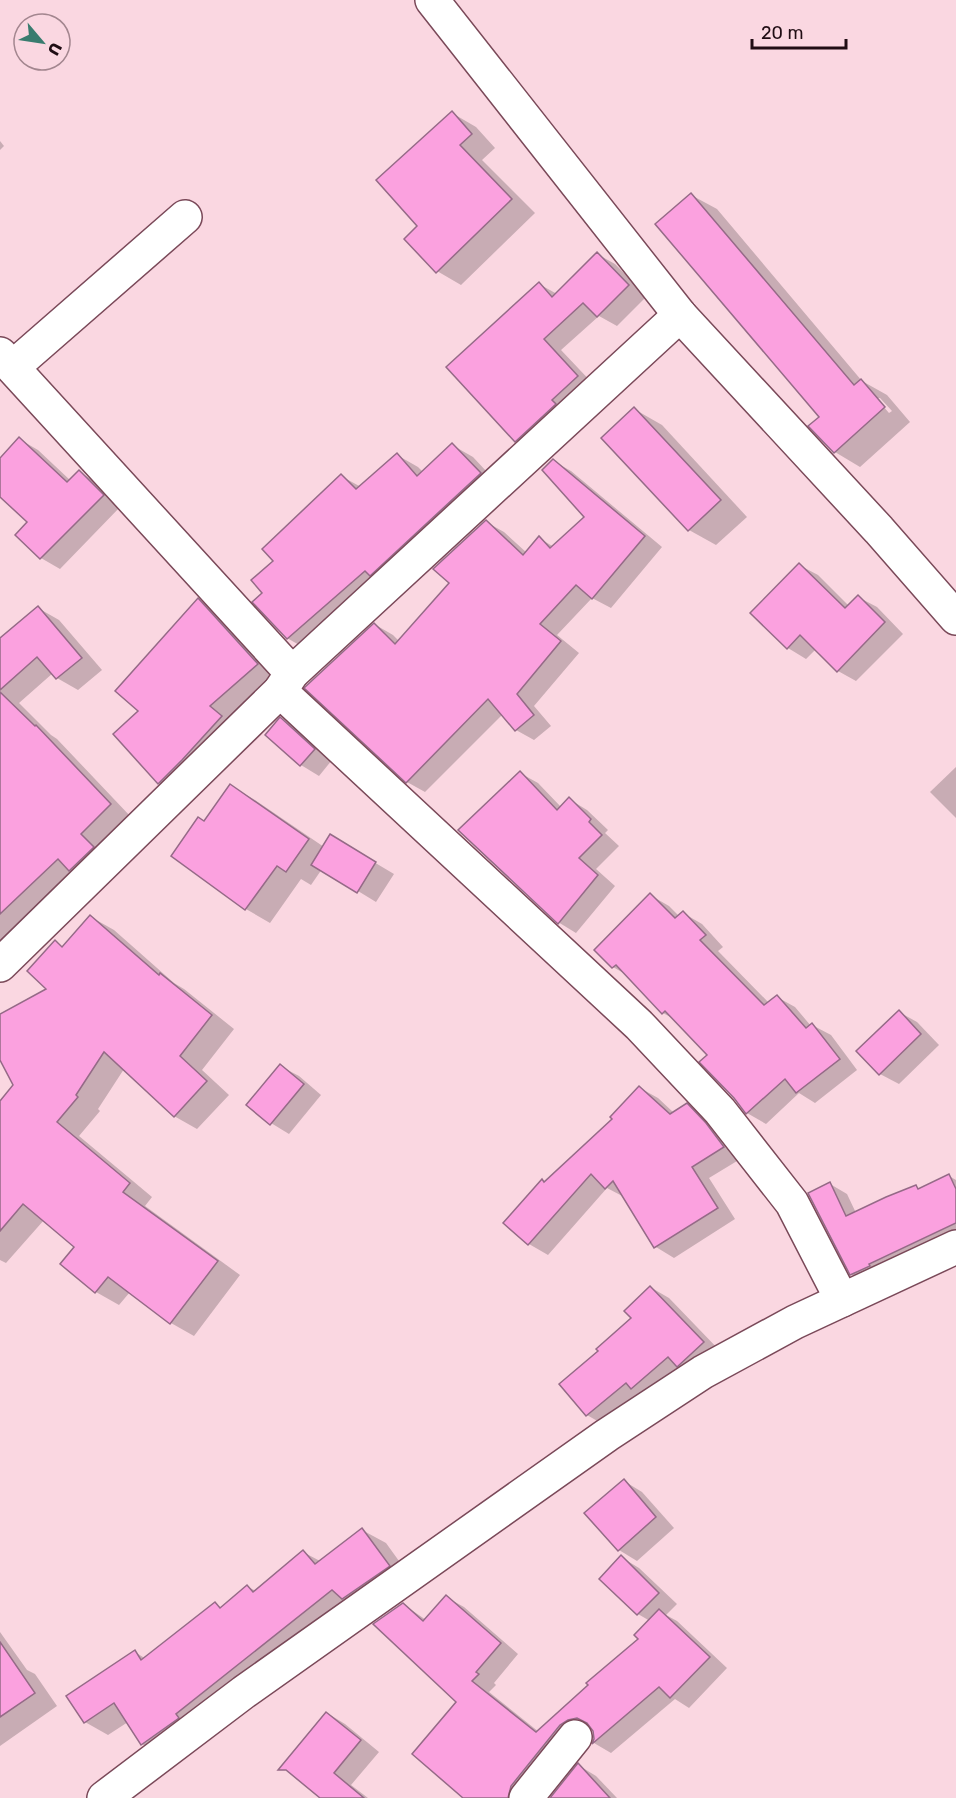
<svg xmlns="http://www.w3.org/2000/svg" width="956" height="1798" font-family="Rubik,sans-serif">
  <style>
    .shadow { fill: #0003; fill-rule: evenodd }
    .building { fill: #fba1df; stroke: #956a87; stroke-width: 1.5 }
    .lines { fill: none; stroke-linecap: round; stroke-linejoin: round }
    .minor-casing { stroke: #7a4959; stroke-width: 36 }
    .minor { stroke: #fff; stroke-width: 33 }
  </style>
  <rect width="100%" height="100%" fill="#fad7e1"/>
  <g class="shadow">
    <path d="M452 113 476 127 495 148 482 160 535 213 461 285 437 271 419 226Z"/>
    <path d="M0 141 4 146 0 150Z"/>
    <path d="M691 195 717 209 862 381 887 395 910 422 860 467 835 452 821 417ZM876 398H880L892 411 889 413Z"/>
    <path d="M597 254 615 264 647 296 617 326 599 316 561 350 596 387 535 451 516 440 539 284 557 294Z"/>
    <path d="M634 409 662 425 747 517 716 545 689 530Z"/>
    <path d="M19 439 38 450 71 481 79 472 98 483 121 506 60 569 41 558 17 535 30 522 0 495V460Z"/>
    <path d="M452 445 473 457 500 486 308 650 287 638 264 593 275 561 341 476 361 487 397 455 418 467 423 472Z"/>
    <path d="M553 461 571 471 662 547 611 608 592 598 557 635 579 653 534 706 551 726 534 740 516 730 503 714 425 792 407 782 374 624 393 635 399 641 451 583 486 522 504 532 527 553 539 538 554 547 586 517Z"/>
    <path d="M799 565 818 575 849 606 858 597 877 607 903 634 856 681 838 671 816 649 806 659 788 648Z"/>
    <path d="M199 600 224 615 283 679 185 798 159 783 140 711Z"/>
    <path d="M38 608 59 620 102 670 78 690 57 678 53 673 19 703 51 735 57 739 131 817 0 948V640Z"/>
    <path d="M281 719 299 729 332 760 319 776 301 765Z"/>
    <path d="M956 767V818L930 792Z"/>
    <path d="M520 773 538 783 561 807 569 799 587 810 608 830 605 833 619 846 596 869 615 886 576 933 558 922Z"/>
    <path d="M231 786 255 800 324 847 330 836 394 874 376 902 322 869 311 885 301 879 270 923 246 909 173 856 205 823Z"/>
    <path d="M650 895 669 906 680 917 683 913 702 924 723 947 718 951 769 1003 777 997 795 1007 811 1026 812 1025 831 1035 857 1070 815 1103 799 1093 766 1124 747 1113 735 1097 709 1055 674 1019 663 1013 627 975 613 967Z"/>
    <path d="M91 917 114 930 174 983 184 989 234 1029 202 1070 229 1095 197 1129 174 1116 124 1069 98 1109 100 1111 79 1136 152 1197 145 1206 240 1275 194 1336 171 1323 130 1292 119 1305 96 1292 76 1247 44 1220 6 1263 0 1260V1117L56 1163 0 1057V1016L49 989 55 942 64 948Z"/>
    <path d="M899 1012 917 1022 939 1045 899 1084 880 1074Z"/>
    <path d="M280 1066 299 1076 321 1095 289 1134 271 1123Z"/>
    <path d="M640 1088 658 1098 674 1113 687 1105 706 1116 742 1158 709 1178 735 1219 674 1258 656 1247 626 1198 607 1188 548 1255 529 1244 505 1223 614 1119Z"/>
    <path d="M949 1176 956 1180V1241L869 1284 851 1274 830 1184 847 1194 856 1213 916 1187 920 1189Z"/>
    <path d="M650 1287 669 1298 722 1353 606 1426 587 1415 561 1385 600 1351 633 1318Z"/>
    <path d="M624 1481 642 1492 674 1528 637 1561 619 1550Z"/>
    <path d="M362 1530 386 1543 412 1579 166 1757 142 1744 128 1722 108 1735 85 1722 135 1652 146 1659 215 1604 222 1608 248 1587 256 1591 303 1552 320 1561Z"/>
    <path d="M621 1557 639 1568 677 1604 666 1615 677 1621 727 1668 689 1708 675 1699 611 1753 594 1743 595 1739 593 1729 586 1730 529 1798H466L458 1702 403 1604 426 1620 446 1597 464 1607 518 1654 494 1683 496 1685 489 1692 539 1732 640 1639 650 1621 638 1614 601 1578Z"/>
    <path d="M0 1632 27 1670 35 1674 57 1706 0 1746Z"/>
    <path d="M327 1713 345 1724 379 1752 351 1785 368 1798H322Z"/>
    <path d="M578 1765 596 1776 617 1798H552Z"/>
  </g>
  <g class="building">
    <path d="M452 111 472 134 460 145 512 199 436 273 404 239 417 226 376 180Z"/>
    <path d="M691 193 854 385 861 379 885 407 834 453 808 426 819 417 655 224Z"/>
    <path d="M597 252 629 285 597 317 583 303 544 339 578 376 552 400 556 404 515 442 446 367 539 282 552 297Z"/>
    <path d="M634 407 721 500 688 531 601 438Z"/>
    <path d="M19 437 67 482 79 470 104 495 40 559 15 535 27 522 0 497V458Z"/>
    <path d="M452 443 481 473 370 576 365 571 287 639 252 602 262 593 251 580 273 561 262 549 341 474 356 489 397 453 417 476Z"/>
    <path d="M553 459 645 536 592 599 576 585 540 624 561 641 517 694 534 715 515 731 488 699 406 783 304 688 374 623 395 644 449 583 433 569 486 520 523 555 539 536 550 548 584 517 542 470Z"/>
    <path d="M799 563 845 608 858 595 885 622 837 672 800 635 787 649 750 613Z"/>
    <path d="M198 598 258 664 210 706 222 716 182 760 158 784 113 734 138 711 115 691Z"/>
    <path d="M38 606 82 658 56 679 37 657 0 690V638Z"/>
    <path d="M0 692 35 726 36 725 111 804 81 834 94 847 69 871 58 859 0 914Z"/>
    <path d="M280 717 315 749 300 766 265 735Z"/>
    <path d="M520 771 557 810 569 797 591 819 589 822 602 835 579 858 598 875 558 924 458 830Z"/>
    <path d="M230 784 309 839 286 872 277 866 245 910 171 856 198 817 204 821Z"/>
    <path d="M330 834 376 862 357 893 311 865Z"/>
    <path d="M650 893 675 918 683 911 706 935 700 940 764 1005 777 995 806 1028 812 1023 840 1059 796 1093 785 1079 746 1114 734 1098 699 1062 707 1055 665 1011 662 1014 616 965 612 968 594 950Z"/>
    <path d="M90 915 159 975 160 973 212 1015 180 1056 207 1081 174 1117 104 1052 76 1095 78 1097 57 1122 130 1183 123 1192 218 1261 170 1324 108 1277 95 1293 60 1264 74 1247 23 1204 0 1231V1101L13 1085 0 1060V1014L46 989 27 971 55 940 62 947Z"/>
    <path d="M899 1010 921 1034 879 1075 856 1051Z"/>
    <path d="M280 1064 304 1084 270 1125 246 1105Z"/>
    <path d="M639 1086 670 1114 687 1103 706 1123 724 1147 692 1167 718 1208 654 1248 613 1181 605 1189 591 1174 528 1245 503 1223 542 1179 544 1182 612 1119 610 1117Z"/>
    <path d="M949 1174 956 1189V1223L869 1264 870 1266 850 1275 808 1193 830 1182 846 1216 886 1197 916 1185 918 1189Z"/>
    <path d="M650 1286 704 1342 677 1367 668 1357 631 1389 626 1383 586 1416 559 1384 598 1351 596 1349 631 1318 624 1311Z"/>
    <path d="M624 1479 656 1517 618 1551 584 1513Z"/>
    <path d="M362 1528 390 1566 342 1599 332 1590 176 1714 179 1718 141 1745 114 1703 84 1723 66 1696 135 1650 141 1660 215 1602 220 1608 247 1585 253 1592 303 1550 315 1564Z"/>
    <path d="M621 1555 659 1593 637 1615 599 1579Z"/>
    <path d="M446 1595 501 1643 476 1672 479 1674 472 1681 536 1732 588 1685 586 1683 638 1639 634 1635 659 1609 710 1657 670 1698 659 1687 592 1744 594 1739 593 1731 587 1723 577 1718 568 1720 560 1725 511 1786 508 1798H463L412 1754 456 1702 373 1624 403 1603 423 1621Z"/>
    <path d="M0 1642 35 1693 0 1717Z"/>
    <path d="M326 1712 361 1740 334 1773 364 1798H320L286 1770H278Z"/>
    <path d="M578 1763 610 1798H550Z"/>
  </g>
  <g class="lines">
    <g class="minor-casing">
      <g id="minor">
        <path d="M432 0 680 315 879 530 956 618"/>
        <path d="M0 354 292 673"/>
        <path d="M13 367 185 217"/>
        <path d="M280 691 639 1025 720 1111 792 1203 842 1300"/>
        <path d="M0 965 280 691 292 673 680 315"/>
        <path d="M104 1798 244 1692 607 1435 703 1372 795 1322 956 1247"/>
        <path d="M526 1798 575 1737"/>
      </g>
    </g>
    <use href="#minor" class="minor"/>
  </g>
  <g transform="translate(42 42) rotate(119)"><circle r="28" fill="#fad7e1" stroke="#a3868f" stroke-width="1.5"/>
  <path d="M0-4.5L10 22L0 15L-10 22Z" fill="#397c6f"/>
  <text y="-9" font-size="16" font-weight="bold" text-anchor="middle" fill="#200d14">U</text>
  </g>
  <path d="M752 39v9h94v-9" fill="none" stroke="#200d14" stroke-width="3"/>
  <text x="761" y="39" font-size="18" fill="#200d14" stroke="#fad7e1" stroke-width="4.5" paint-order="stroke">20 m</text>
</svg>
